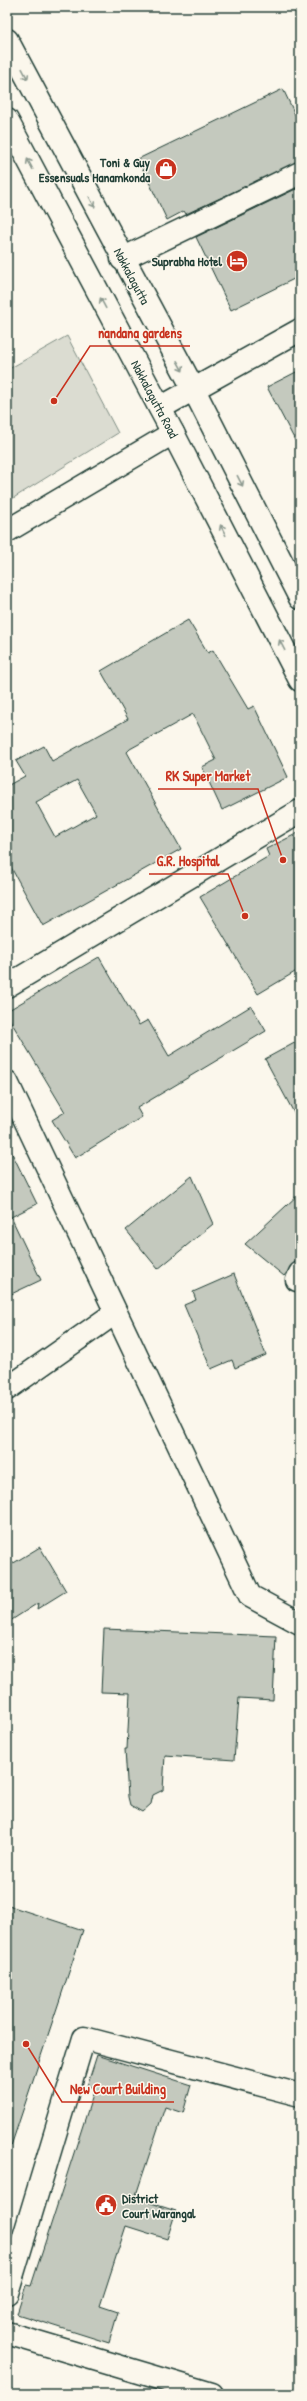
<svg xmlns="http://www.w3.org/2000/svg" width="307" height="2401" font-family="'Patrick Hand',sans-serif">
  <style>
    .green { fill: #dbdcd1; stroke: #7d8c82 }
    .building { fill: #c4c9be; stroke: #1f3d34; fill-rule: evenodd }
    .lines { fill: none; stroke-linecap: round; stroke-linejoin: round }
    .minor-casing { stroke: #1f3d34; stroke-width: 25 }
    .major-casing { stroke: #1f3d34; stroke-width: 25 }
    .minor { stroke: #fbf7ec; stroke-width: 22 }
    .major { stroke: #fbf7ec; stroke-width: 22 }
    .oneway { stroke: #8d9a90 }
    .labels { text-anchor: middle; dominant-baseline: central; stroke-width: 3; stroke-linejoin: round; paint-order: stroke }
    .poi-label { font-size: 13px; font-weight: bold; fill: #1f3d34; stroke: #fbf7ec; text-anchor: end }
    .street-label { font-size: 13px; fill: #1f3d34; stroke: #fbf7ec }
    .leader { fill: none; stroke: #c8321e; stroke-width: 1.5 }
    .callout-dot { fill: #c8321e; stroke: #fbf7ec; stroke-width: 1.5 }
    .callout-label { font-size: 14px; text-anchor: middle; font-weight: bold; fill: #c8321e; stroke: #fbf7ec; stroke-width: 3; stroke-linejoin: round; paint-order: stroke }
  </style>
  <rect width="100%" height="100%" fill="#fbf7ec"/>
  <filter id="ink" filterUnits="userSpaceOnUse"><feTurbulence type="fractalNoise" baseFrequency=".025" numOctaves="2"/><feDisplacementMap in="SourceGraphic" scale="8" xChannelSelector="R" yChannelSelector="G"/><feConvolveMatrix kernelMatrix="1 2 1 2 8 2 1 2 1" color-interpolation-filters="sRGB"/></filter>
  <g filter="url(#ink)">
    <path class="green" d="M67 336 118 433 7 502V370Z"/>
    <g class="building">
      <path d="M283 89 300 125V161L186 214 184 211 167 220 138 159Z"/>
      <path d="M300 187V276L231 310 196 237Z"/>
      <path d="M300 370V450L267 387Z"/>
      <path d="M188 620 208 653 213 650 248 709 254 706 288 777 222 810 202 767 216 760 193 714 130 749 127 752 181 849 43 926 7 860V786L25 776 16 761 44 746 52 761 128 719 101 671ZM77 780 96 814 55 837 36 802Z"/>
      <path d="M300 832V969L258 994 200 897 269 856 266 849Z"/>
      <path d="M99 957 139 1025 148 1020 169 1056 251 1006 266 1031 137 1108 142 1117 75 1158 52 1120 65 1112 7 1015V1011Z"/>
      <path d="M300 1040V1124L265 1059Z"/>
      <path d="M7 1143 37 1204 11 1217 41 1280 7 1296Z"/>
      <path d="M192 1176 213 1224 158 1269 126 1230Z"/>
      <path d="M300 1193V1256L284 1276 245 1244Z"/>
      <path d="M234 1274 266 1355 235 1368 232 1360 211 1369 184 1305 196 1300 193 1292Z"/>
      <path d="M40 1547 66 1591 37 1609 38 1603 7 1623V1567Z"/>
      <path d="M104 1629 276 1636 273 1700 239 1698 234 1760 165 1755 163 1790 153 1795 151 1804 142 1812 130 1805 128 1797 125 1749H127L130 1693 101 1692Z"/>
      <path d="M7 1905 83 1930 11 2146 7 2145Z"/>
      <path d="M97 2055 191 2085 183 2113 165 2107 135 2198 176 2211 167 2239 126 2226 100 2306 118 2312 109 2343 17 2314 26 2285 31 2286 95 2088 87 2086Z"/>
    </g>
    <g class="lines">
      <g class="minor-casing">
        <g id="minor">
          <path d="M122 259 300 173"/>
          <path d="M160 408 300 330"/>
          <path d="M7 531 173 433"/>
          <path d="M7 986 300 811"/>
          <path d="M7 1082 250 1596 300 1623"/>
          <path d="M297 1280 300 1273"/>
          <path d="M7 1389 115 1313"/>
          <path d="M7 2293 84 2038 300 2095"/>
          <path d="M7 2333 212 2394"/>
        </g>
      </g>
      <g class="major-casing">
        <g id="major">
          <path d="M7 40 194 390 300 598"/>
          <path d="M7 120 173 433 300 680"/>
        </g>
      </g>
      <use href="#minor" class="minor"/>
      <use href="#major" class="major"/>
    </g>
    <defs><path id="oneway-shaft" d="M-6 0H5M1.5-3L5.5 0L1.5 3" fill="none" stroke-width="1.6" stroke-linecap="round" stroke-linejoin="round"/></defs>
    <g class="oneway">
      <use href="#oneway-shaft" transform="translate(25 74) rotate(62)"/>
      <use href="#oneway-shaft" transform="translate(30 164) rotate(-118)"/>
      <use href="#oneway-shaft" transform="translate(92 202) rotate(62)"/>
      <use href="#oneway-shaft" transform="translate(103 303) rotate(-118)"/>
      <use href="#oneway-shaft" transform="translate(180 366) rotate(61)"/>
      <use href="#oneway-shaft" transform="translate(240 481) rotate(63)"/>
      <use href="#oneway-shaft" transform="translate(223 530) rotate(-117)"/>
      <use href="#oneway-shaft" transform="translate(282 645) rotate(-117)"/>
    </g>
  </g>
  <defs>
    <g id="shop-disc" transform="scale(1.15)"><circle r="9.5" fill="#c8321e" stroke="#fbf7ec"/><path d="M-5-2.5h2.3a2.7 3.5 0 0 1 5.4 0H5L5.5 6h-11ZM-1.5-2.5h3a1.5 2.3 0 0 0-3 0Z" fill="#fff"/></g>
    <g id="hotel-disc" transform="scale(1.15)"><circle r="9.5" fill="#c8321e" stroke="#fbf7ec"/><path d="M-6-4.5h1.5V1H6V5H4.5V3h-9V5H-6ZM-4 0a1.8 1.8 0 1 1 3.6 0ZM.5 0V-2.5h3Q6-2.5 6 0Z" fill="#fff"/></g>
    <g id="civic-disc" transform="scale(1.15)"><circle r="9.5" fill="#c8321e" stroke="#fbf7ec"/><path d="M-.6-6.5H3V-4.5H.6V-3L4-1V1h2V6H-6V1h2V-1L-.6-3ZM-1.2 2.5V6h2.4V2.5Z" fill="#fff"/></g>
  </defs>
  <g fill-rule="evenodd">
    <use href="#shop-disc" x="166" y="169"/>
    <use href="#hotel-disc" x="237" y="261"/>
    <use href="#civic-disc" x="106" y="2205"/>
  </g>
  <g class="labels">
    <g class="poi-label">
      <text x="150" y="162">Toni &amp; Guy<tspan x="150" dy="15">Essensuals Hanamkonda</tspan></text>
      <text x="222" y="261">Suprabha Hotel</text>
      <text x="122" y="2198" text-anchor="start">District<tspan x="122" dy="15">Court Warangal</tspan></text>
    </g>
    <g class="street-label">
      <text transform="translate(132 276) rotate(62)">Nakkalagutta</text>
      <text transform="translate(155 399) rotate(62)">Nakkalagutta Road</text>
    </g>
  </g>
  <path class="leader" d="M54 401L90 346H190M283 860L258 789H158M245 916L228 874H149M26 2044L62 2102H174"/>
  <g class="callout-dot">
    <circle cx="54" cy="401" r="4"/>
    <circle cx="283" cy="860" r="4"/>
    <circle cx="245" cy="916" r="4"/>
    <circle cx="26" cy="2044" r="4"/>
  </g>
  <g class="callout-label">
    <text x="140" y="338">nandana gardens</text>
    <text x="208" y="781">RK Super Market</text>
    <text x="188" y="866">G.R. Hospital</text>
    <text x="118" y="2094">New Court Building</text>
  </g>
  <rect width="307" height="2401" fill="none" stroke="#fbf7ec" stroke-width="24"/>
  <rect x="12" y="12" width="283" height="2377" fill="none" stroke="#1f3d34" stroke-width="1.5" filter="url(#ink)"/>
</svg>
